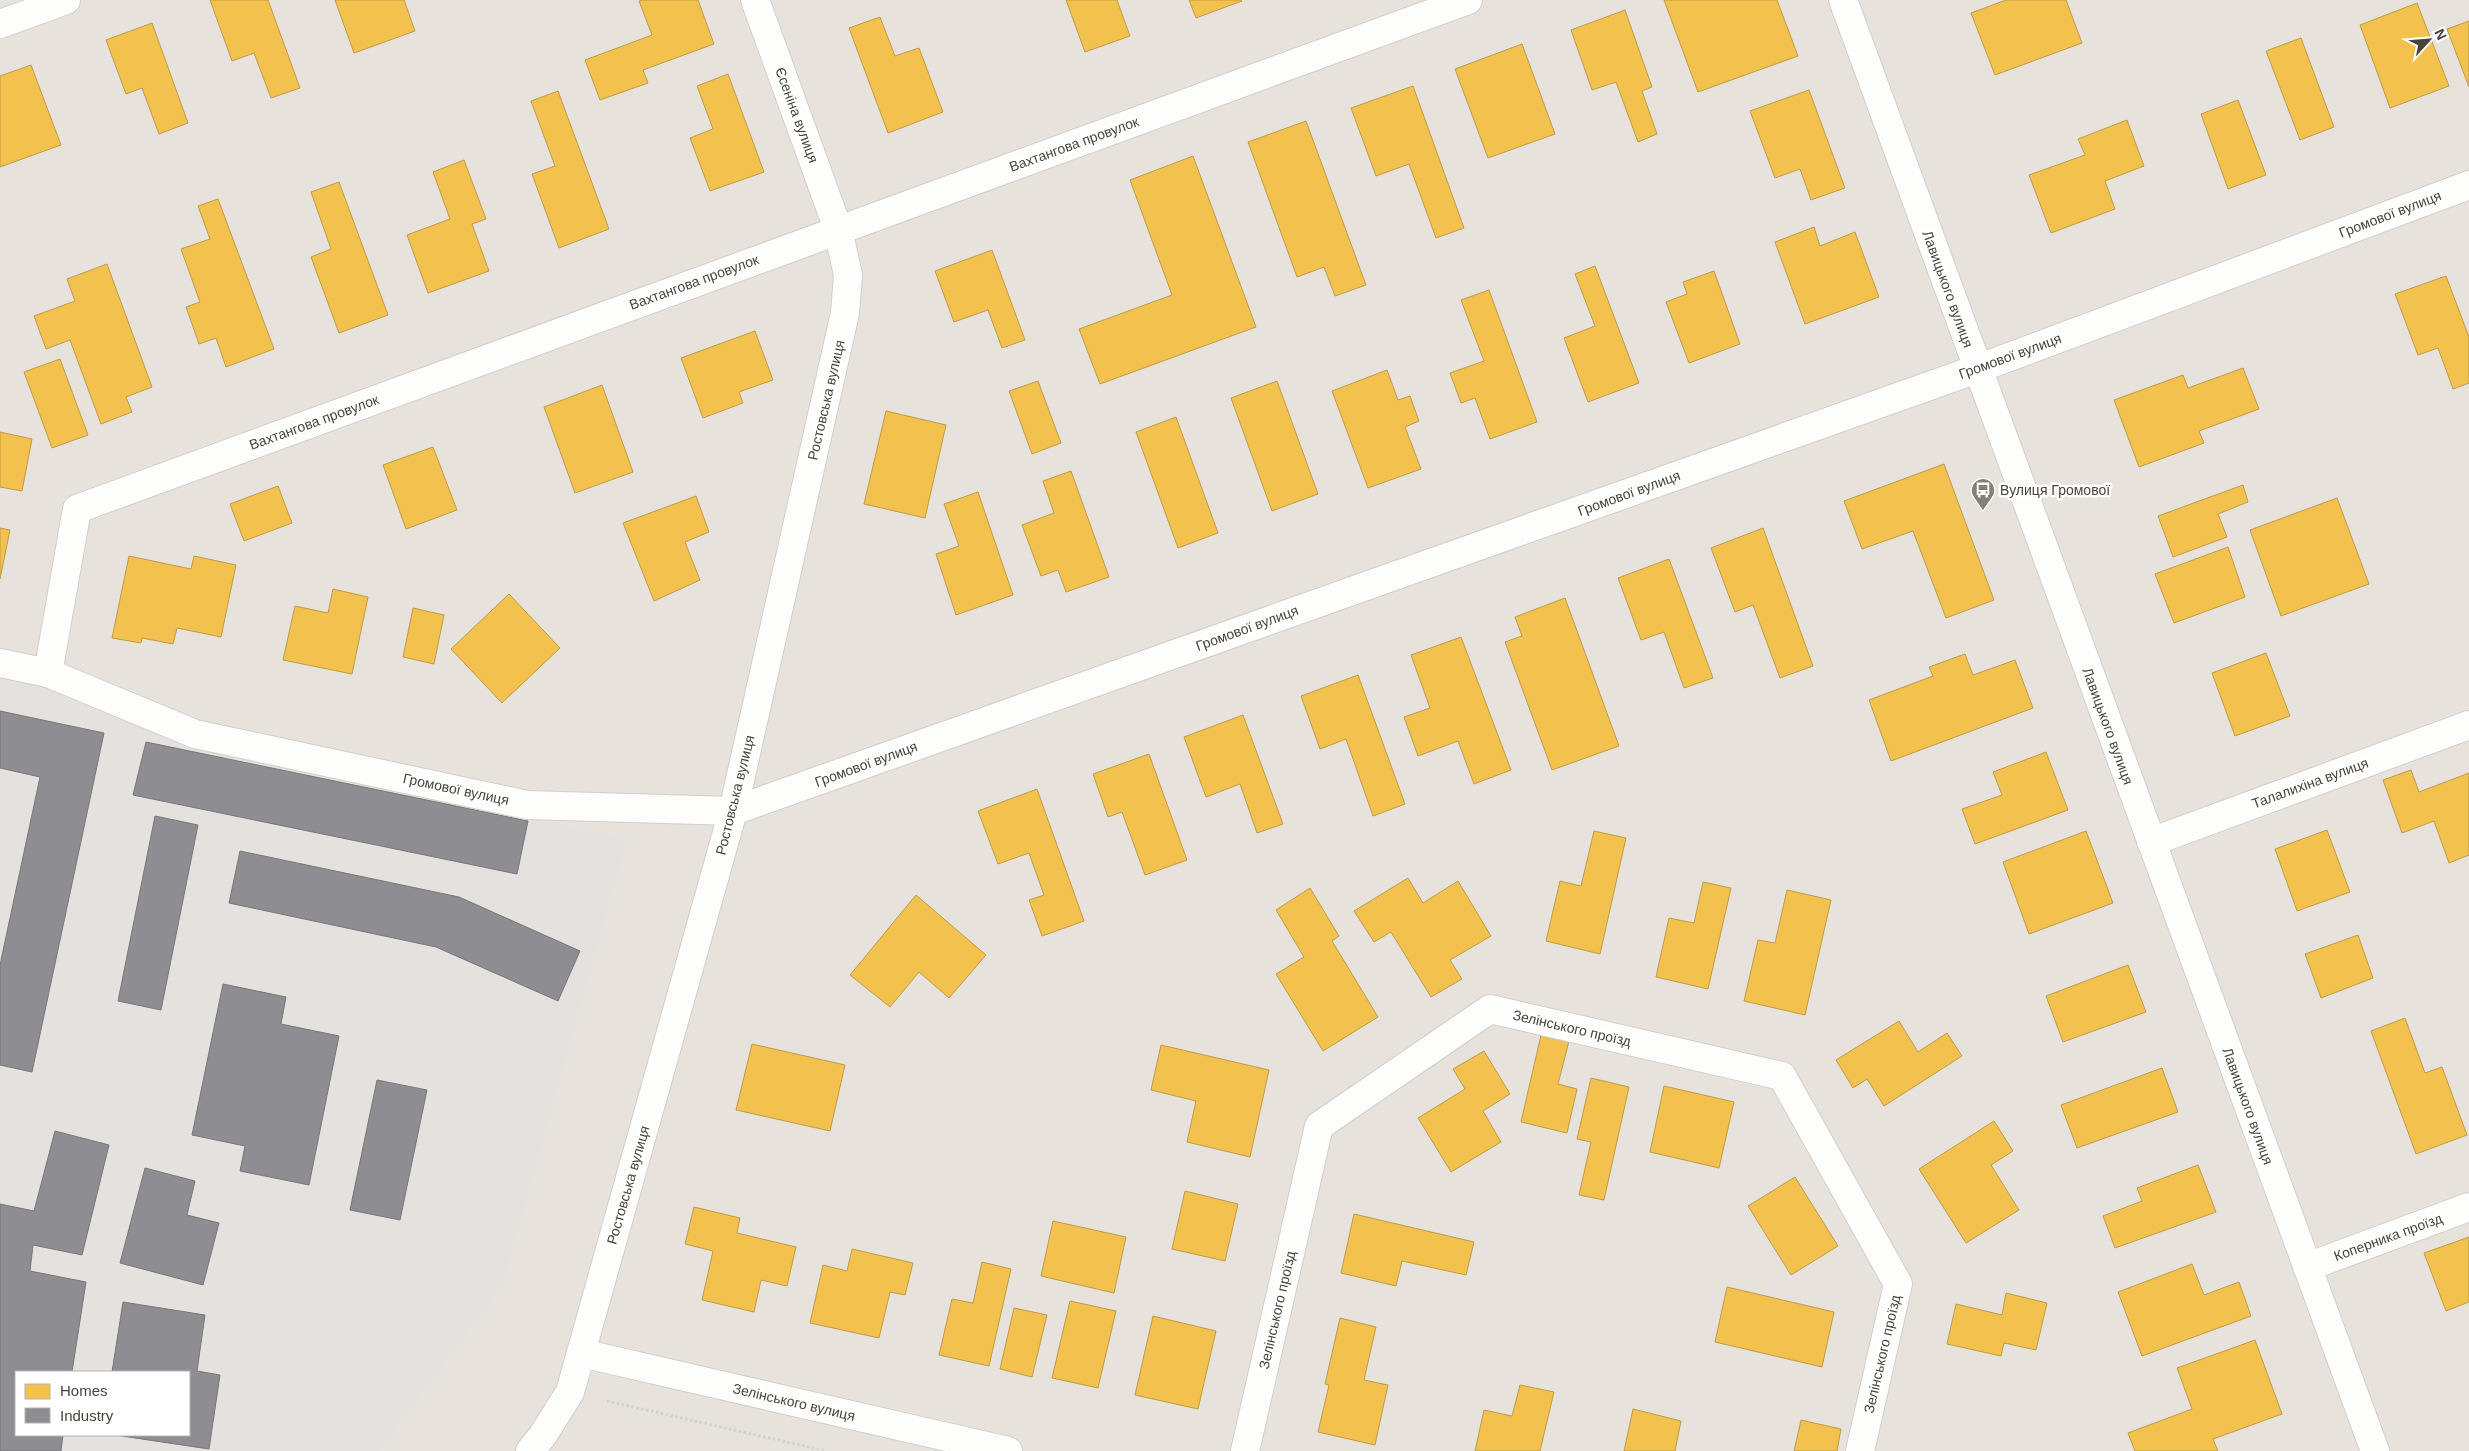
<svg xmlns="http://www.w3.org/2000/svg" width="2469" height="1451" font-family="Helvetica,sans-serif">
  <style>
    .residential { fill: #e7e3dc }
    .industrial { fill: #e5e1de; fill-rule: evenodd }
    .homes { fill: #f2c14e; stroke: #bf9b48 }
    .industry { fill: #8d8d92; stroke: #797777 }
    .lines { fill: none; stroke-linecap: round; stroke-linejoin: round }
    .minor-casing { stroke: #d1cfcb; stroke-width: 30 }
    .path { stroke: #d3d1cc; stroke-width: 3; stroke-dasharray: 2.5 2.5; stroke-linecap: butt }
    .minor { stroke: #fdfdfc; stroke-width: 28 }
    .labels { text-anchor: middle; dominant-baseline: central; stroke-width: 5; stroke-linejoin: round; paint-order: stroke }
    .street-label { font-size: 14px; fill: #494339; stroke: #fff }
    .poi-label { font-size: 14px; fill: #494339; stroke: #fff; text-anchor: start }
  </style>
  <rect width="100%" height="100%" fill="#f3f1ee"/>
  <path class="residential" d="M0 0H2469V1451H381L501 1290 191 747 0 677Z"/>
  <path class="industrial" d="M0 677 44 686 191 747 627 839 501 1290 381 1451H0ZM16 1372H189V1435H16Z"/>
  <g class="homes">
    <path d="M210 0H268L300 88 271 98 254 53 232 61Z"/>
    <path d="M335 0H404L415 31 354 53Z"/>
    <path d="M643 0H698L714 44 643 70 648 83 600 100 585 60 652 35 639 1Z"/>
    <path d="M1066 0H1117L1130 36 1085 52Z"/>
    <path d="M1189 0H1241L1242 1 1196 18Z"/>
    <path d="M1664 0H1777L1798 56 1698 92Z"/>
    <path d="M2006 0H2066L2082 43 1995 75 1971 13Z"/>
    <path d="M2417 3 2449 86 2390 108 2360 25Z"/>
    <path d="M1625 10 1652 87 1642 91 1657 134 1638 142 1616 82 1592 90 1571 30Z"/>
    <path d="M880 17 895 56 919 48 943 112 888 133 849 28Z"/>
    <path d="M2469 21V87L2447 29Z"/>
    <path d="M152 23 188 123 159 134 142 88 126 94 106 40Z"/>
    <path d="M2301 38 2334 127 2300 140 2266 51Z"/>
    <path d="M1522 44 1555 134 1488 158 1455 69Z"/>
    <path d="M31 65 61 145 0 167V76Z"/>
    <path d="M728 74 764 172 710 191 690 138 713 129 697 86Z"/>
    <path d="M1413 86 1464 228 1436 238 1409 164 1376 176 1351 108Z"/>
    <path d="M1809 90 1845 188 1811 200 1800 169 1775 178 1750 111Z"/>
    <path d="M558 91 609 229 559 248 532 174 555 166 531 101Z"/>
    <path d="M2238 100 2266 175 2228 189 2201 114Z"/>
    <path d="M2127 120 2144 166 2105 181 2115 209 2051 233 2029 175 2085 155 2078 139Z"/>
    <path d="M1306 121 1366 285 1335 296 1324 267 1297 277 1248 142Z"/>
    <path d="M1193 156 1256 327 1100 384 1079 329 1172 295 1130 180Z"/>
    <path d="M464 160 486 219 472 224 489 271 428 293 407 235 450 219 433 172Z"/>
    <path d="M339 182 388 315 339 333 311 257 331 249 311 192Z"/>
    <path d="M218 199 274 349 226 367 216 338 199 344 186 307 200 302 181 249 210 239 198 206Z"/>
    <path d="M1814 227 1820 246 1855 232 1879 297 1805 324 1775 242Z"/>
    <path d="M992 250 1025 340 1002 348 988 310 954 322 935 271Z"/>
    <path d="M107 264 152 387 126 397 132 412 101 424 70 340 46 349 34 316 75 301 67 279Z"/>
    <path d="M1595 266 1639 383 1588 402 1564 338 1595 326 1575 274Z"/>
    <path d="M1714 271 1740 344 1689 363 1666 302 1687 294 1683 282Z"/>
    <path d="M2446 276 2469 337V383L2453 389 2438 348 2418 355 2395 294Z"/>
    <path d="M1489 290 1537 422 1490 439 1475 398 1461 403 1450 373 1484 361 1461 300Z"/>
    <path d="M755 331 773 380 739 392 743 403 703 418 681 358Z"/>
    <path d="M60 359 88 435 52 448 24 372Z"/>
    <path d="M2243 368 2259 409 2199 431 2204 443 2139 467 2114 400 2183 375 2188 388Z"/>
    <path d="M1387 370 1398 400 1410 396 1419 421 1405 427 1421 469 1368 488 1332 391Z"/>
    <path d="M1038 381 1061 443 1032 454 1009 391Z"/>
    <path d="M1277 381 1318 494 1272 511 1231 398Z"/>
    <path d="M602 385 633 472 575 493 544 407Z"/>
    <path d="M886 411 946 425 925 518 864 504Z"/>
    <path d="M1176 417 1218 533 1178 548 1136 432Z"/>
    <path d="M0 432 32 439 22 491 0 487Z"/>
    <path d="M433 447 457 510 406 529 383 465Z"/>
    <path d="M1944 464 1994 600 1946 618 1913 531 1862 549 1844 501Z"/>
    <path d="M1071 471 1109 577 1066 592 1058 570 1041 576 1022 525 1054 513 1043 481Z"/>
    <path d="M2243 485 2248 502 2218 514 2227 537 2173 557 2158 516Z"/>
    <path d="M278 486 292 523 244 541 230 504Z"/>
    <path d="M978 492 1013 595 956 615 936 554 959 546 944 504Z"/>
    <path d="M696 496 709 532 685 542 700 580 654 601 623 523Z"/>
    <path d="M2337 498 2369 584 2281 616 2250 530Z"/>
    <path d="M0 528 10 530 0 579Z"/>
    <path d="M1763 528 1813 666 1780 678 1753 605 1735 612 1711 548Z"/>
    <path d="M2228 547 2245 597 2174 623 2155 574Z"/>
    <path d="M129 556 191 569 194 556 236 565 221 637 177 628 173 644 142 638 141 643 112 638Z"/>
    <path d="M1669 559 1713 678 1684 688 1664 632 1641 640 1618 578Z"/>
    <path d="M333 589 368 597 352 674 283 660 295 606 328 613Z"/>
    <path d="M509 594 560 648 502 703 451 649Z"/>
    <path d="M1565 598 1619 746 1552 770 1505 642 1522 636 1515 617Z"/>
    <path d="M413 608 444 615 434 664 403 657Z"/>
    <path d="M1461 637 1511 770 1474 784 1458 741 1418 756 1404 717 1430 708 1411 655Z"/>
    <path d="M2266 653 2290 716 2235 736 2212 673Z"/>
    <path d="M1965 654 1973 675 2015 660 2033 708 1891 761 1869 700 1933 676 1929 667Z"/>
    <path d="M1358 675 1405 804 1373 816 1346 739 1320 749 1301 696Z"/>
    <path d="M1243 715 1283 824 1257 833 1240 784 1206 797 1184 737Z"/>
    <path d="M2046 752 2068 810 1975 844 1962 809 2002 795 1993 772Z"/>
    <path d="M1149 754 1187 860 1145 875 1122 812 1108 817 1093 774Z"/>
    <path d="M2411 770 2419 792 2469 773V855L2449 863 2434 821 2402 833 2383 780Z"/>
    <path d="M1037 789 1084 921 1042 936 1029 900 1044 895 1029 853 998 864 978 811Z"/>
    <path d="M2327 830 2350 892 2297 911 2275 849Z"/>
    <path d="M1594 831 1626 838 1600 954 1546 941 1560 881 1581 886Z"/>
    <path d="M2086 831 2113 903 2029 934 2003 862Z"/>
    <path d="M1408 878 1423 903 1458 881 1491 936 1450 960 1462 979 1431 997 1391 932 1374 942 1354 911Z"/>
    <path d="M1703 882 1731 888 1708 989 1656 977 1669 918 1694 923Z"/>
    <path d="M1310 888 1339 936 1332 941 1378 1017 1323 1051 1276 974 1304 957 1276 910Z"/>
    <path d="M1787 890 1831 900 1805 1015 1744 1001 1758 940 1775 943Z"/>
    <path d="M916 895 986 955 949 998 919 972 890 1007 850 975Z"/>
    <path d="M2358 935 2373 978 2321 998 2305 954Z"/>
    <path d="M2128 965 2146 1012 2063 1042 2046 996Z"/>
    <path d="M2405 1018 2425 1073 2442 1067 2467 1135 2416 1154 2371 1031Z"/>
    <path d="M1899 1021 1918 1052 1947 1033 1962 1056 1884 1106 1867 1079 1853 1088 1836 1060Z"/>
    <path d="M1541 1035 1569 1041 1558 1084 1577 1089 1567 1133 1521 1122Z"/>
    <path d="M752 1044 845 1065 830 1131 736 1110Z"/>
    <path d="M1161 1045 1269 1070 1250 1157 1187 1142 1196 1101 1151 1090Z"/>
    <path d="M1484 1051 1510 1094 1483 1111 1501 1142 1451 1172 1418 1118 1465 1089 1453 1069Z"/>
    <path d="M2162 1068 2178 1112 2077 1148 2061 1105Z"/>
    <path d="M1591 1078 1629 1087 1604 1200 1579 1195 1591 1142 1577 1139Z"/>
    <path d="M1664 1086 1734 1102 1719 1168 1650 1152Z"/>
    <path d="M1994 1121 2013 1151 1991 1165 2019 1210 1966 1243 1919 1169Z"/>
    <path d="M2198 1165 2216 1212 2115 1248 2103 1216 2142 1201 2137 1188Z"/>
    <path d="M1795 1177 1838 1246 1791 1275 1748 1206Z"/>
    <path d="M1185 1191 1238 1204 1225 1261 1172 1249Z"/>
    <path d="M694 1207 740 1218 737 1233 796 1247 787 1286 761 1280 754 1312 702 1300 713 1251 685 1244Z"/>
    <path d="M1354 1214 1474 1242 1466 1275 1402 1261 1396 1286 1341 1273Z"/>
    <path d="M1053 1221 1126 1237 1114 1293 1041 1276Z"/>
    <path d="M2469 1237V1302L2446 1311 2424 1253Z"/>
    <path d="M852 1249 913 1263 905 1295 890 1292 879 1338 810 1323 823 1265 847 1271Z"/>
    <path d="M982 1262 1011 1269 989 1366 939 1355 952 1299 973 1303Z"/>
    <path d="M2192 1264 2204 1295 2239 1282 2251 1316 2142 1356 2118 1292Z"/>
    <path d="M1727 1287 1834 1312 1822 1367 1715 1342Z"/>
    <path d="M2006 1293 2047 1303 2036 1350 2004 1343 2001 1356 1947 1344 1956 1304 2002 1315Z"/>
    <path d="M1070 1301 1116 1311 1098 1388 1052 1378Z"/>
    <path d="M1014 1308 1047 1315 1032 1377 1000 1369Z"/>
    <path d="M1153 1316 1216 1331 1198 1409 1135 1395Z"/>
    <path d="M1340 1318 1376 1327 1364 1380 1388 1385 1375 1445 1318 1432 1329 1385 1325 1384Z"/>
    <path d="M2255 1340 2282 1414 2213 1439 2218 1451H2135L2128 1433 2192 1409 2177 1368Z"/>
    <path d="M1520 1385 1554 1392 1540 1451H1475L1484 1410 1512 1416Z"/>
    <path d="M1633 1409 1681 1421 1675 1451H1624Z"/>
    <path d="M1801 1420 1841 1429 1837 1451H1794Z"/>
  </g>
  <g class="industry">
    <path d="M0 711 104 733 32 1072 0 1065V965L40 777 0 768Z"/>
    <path d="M146 742 528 821 517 874 133 795Z"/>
    <path d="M155 816 198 825 161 1010 118 1001Z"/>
    <path d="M240 851 459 897 580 951 558 1001 436 947 229 903Z"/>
    <path d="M223 984 286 997 281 1024 339 1036 309 1185 240 1171 245 1146 192 1135Z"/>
    <path d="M377 1080 427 1090 400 1220 350 1210Z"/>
    <path d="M55 1131 109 1145 82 1255 33 1245 30 1271 86 1282 72 1372H16V1435H63L61 1451H0V1204L34 1211Z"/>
    <path d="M145 1168 195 1181 187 1215 219 1223 203 1285 120 1263Z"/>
    <path d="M123 1302 205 1315 197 1371 220 1375 209 1449 115 1435H189V1372H112Z"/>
  </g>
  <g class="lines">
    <g class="minor-casing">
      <g id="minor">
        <path d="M1843 0 2375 1451"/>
        <path d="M0 24 66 0"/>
        <path d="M0 663 48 673 195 734 527 805 733 811 1977 369 2469 185"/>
        <path d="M48 673 77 509 1468 0"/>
        <path d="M2151 842 2469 725"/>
        <path d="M2307 1267 2469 1207"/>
        <path d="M581 1353 1008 1451"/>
        <path d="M530 1451 543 1435 570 1392 733 811 845 313 848 275 838 229 755 0"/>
        <path d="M1245 1451 1319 1126 1490 1009 1782 1076 1898 1284 1860 1451"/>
      </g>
    </g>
    <path class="path" d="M607 1401 826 1451"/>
    <use href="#minor" class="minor"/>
  </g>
  <defs>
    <g id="bus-pin" transform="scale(1.25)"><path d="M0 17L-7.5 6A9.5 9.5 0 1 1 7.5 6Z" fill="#848078" stroke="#fff"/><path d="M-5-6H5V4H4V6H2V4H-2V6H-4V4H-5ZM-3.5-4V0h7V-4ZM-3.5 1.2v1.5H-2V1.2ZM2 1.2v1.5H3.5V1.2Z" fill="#fff"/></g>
  </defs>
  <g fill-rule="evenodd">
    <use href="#bus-pin" x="1983" y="490"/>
  </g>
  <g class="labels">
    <g class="street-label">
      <text transform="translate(797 115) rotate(70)">Єсеніна вулиця</text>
      <text transform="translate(1074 144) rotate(-20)">Вахтангова провулок</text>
      <text transform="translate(2390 214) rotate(-21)">Громової вулиця</text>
      <text transform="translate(694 282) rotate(-20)">Вахтангова провулок</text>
      <text transform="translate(1948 289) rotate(70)">Лавицького вулиця</text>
      <text transform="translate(2010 356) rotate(-20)">Громової вулиця</text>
      <text transform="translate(826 400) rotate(-77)">Ростовська вулиця</text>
      <text transform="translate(314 422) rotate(-20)">Вахтангова провулок</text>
      <text transform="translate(1629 493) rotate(-20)">Громової вулиця</text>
      <text transform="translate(1247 628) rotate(-20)">Громової вулиця</text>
      <text transform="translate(2108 726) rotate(70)">Лавицького вулиця</text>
      <text transform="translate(866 764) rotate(-20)">Громової вулиця</text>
      <text transform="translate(2310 783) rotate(-20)">Талалихіна вулиця</text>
      <text transform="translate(456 789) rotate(12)">Громової вулиця</text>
      <text transform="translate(735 795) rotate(-76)">Ростовська вулиця</text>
      <text transform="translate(1572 1028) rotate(13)">Зелінського проїзд</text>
      <text transform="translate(2248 1106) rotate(70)">Лавицького вулиця</text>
      <text transform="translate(628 1185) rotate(-74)">Ростовська вулиця</text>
      <text transform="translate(2388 1237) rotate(-20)">Коперника проїзд</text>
      <text transform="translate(1277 1310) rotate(-77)">Зелінського проїзд</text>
      <text transform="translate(1882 1354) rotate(-77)">Зелінського проїзд</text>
      <text transform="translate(794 1402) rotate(13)">Зелінського вулиця</text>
    </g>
    <g class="poi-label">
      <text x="2000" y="490">Вулиця Громової</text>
    </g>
  </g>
  <rect x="15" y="1371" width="175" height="65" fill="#ffffff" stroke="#b6b4b0"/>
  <rect x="25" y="1384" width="25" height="15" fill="#f2c14e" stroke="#b6b4b0"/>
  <text x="60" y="1396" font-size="15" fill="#494339">Homes</text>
  <rect x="25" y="1408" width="25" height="15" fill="#8d8d92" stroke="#b6b4b0"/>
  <text x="60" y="1421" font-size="15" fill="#494339">Industry</text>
  <g transform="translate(2429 40) rotate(64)" stroke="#ffffff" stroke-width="4" paint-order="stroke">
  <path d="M0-4L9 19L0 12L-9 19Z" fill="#494339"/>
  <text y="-8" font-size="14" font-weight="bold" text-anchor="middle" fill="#494339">N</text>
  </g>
</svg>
